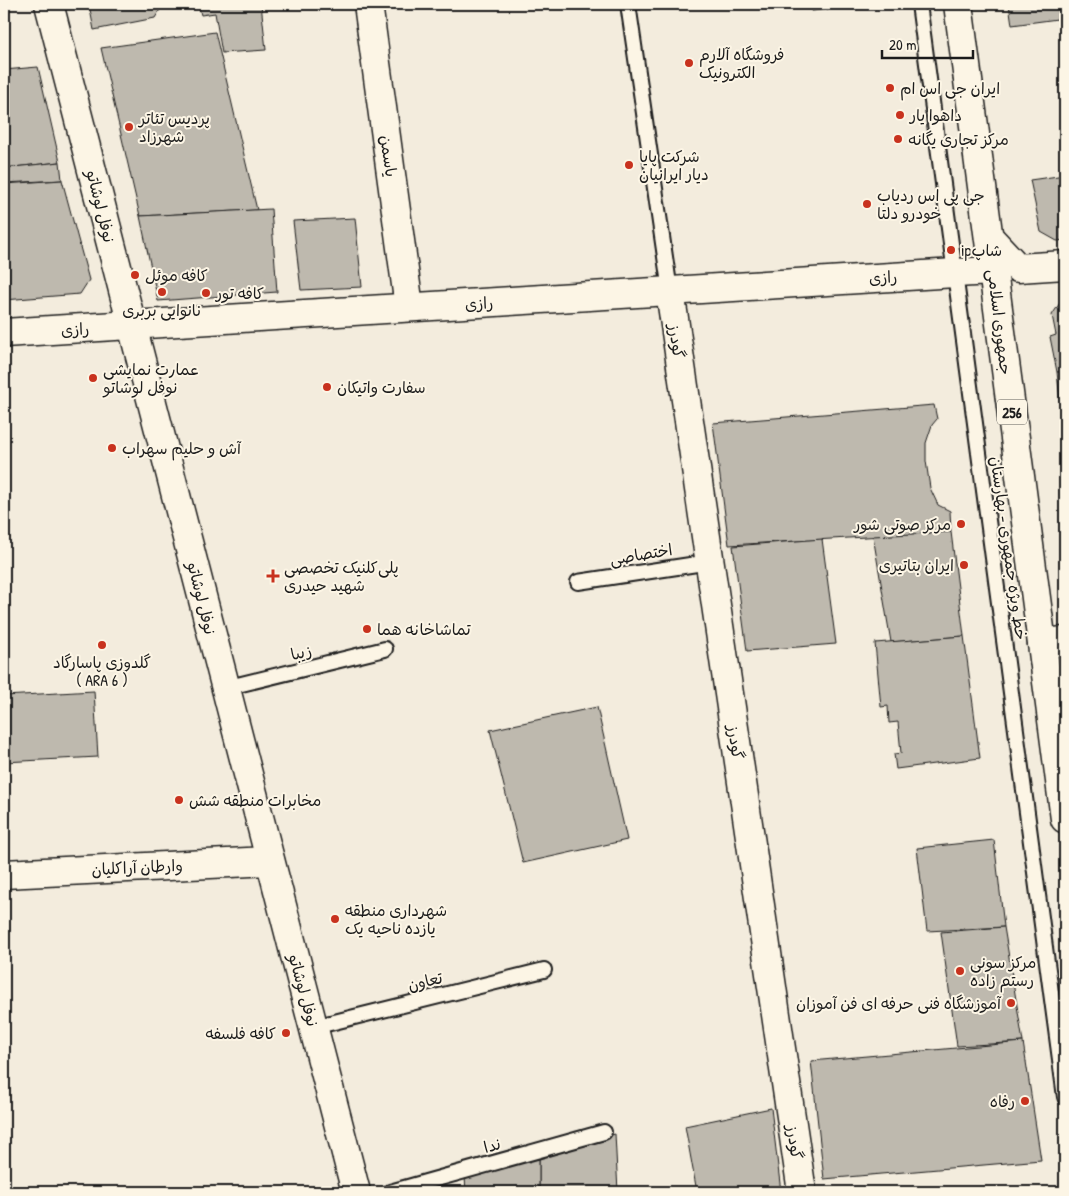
<svg xmlns="http://www.w3.org/2000/svg" width="1069" height="1196" font-family="'Patrick Hand','Playpen Sans Arabic',sans-serif">
  <style>
    .building { fill: #beb9ae; stroke: #1c1c1c }
    .lines { fill: none; stroke-linecap: round; stroke-linejoin: round }
    .service-casing { stroke: #1c1c1c; stroke-width: 18 }
    .minor-casing { stroke: #1c1c1c; stroke-width: 31 }
    .tertiary-casing { stroke: #1c1c1c; stroke-width: 31 }
    .secondary-casing { stroke: #1c1c1c; stroke-width: 31 }
    .primary-casing { stroke: #1c1c1c; stroke-width: 31 }
    .service { stroke: #fcf5e5; stroke-width: 14 }
    .minor { stroke: #fcf5e5; stroke-width: 28 }
    .tertiary { stroke: #fcf5e5; stroke-width: 28 }
    .secondary { stroke: #fcf5e5; stroke-width: 28 }
    .primary { stroke: #fcf5e5; stroke-width: 28 }
    .poi-dot { fill: #c8321e; stroke: #fcf5e5; stroke-width: 2 }
    .labels { text-anchor: middle; dominant-baseline: central; stroke-width: 4; stroke-linejoin: round; paint-order: stroke }
    .shield { fill: #fcf5e5; stroke: #5f5d58; stroke-width: 1 }
    .shield-label { font-size: 15px; font-weight: bold; fill: #1c1c1c }
    .poi-label { font-size: 16px; fill: #1c1c1c; stroke: #fcf5e5; text-anchor: start }
    .street-label { font-size: 16px; fill: #1c1c1c; stroke: #fcf5e5 }
  </style>
  <rect width="100%" height="100%" fill="#f3ecdd"/>
  <filter id="ink" filterUnits="userSpaceOnUse"><feTurbulence type="fractalNoise" baseFrequency=".02" numOctaves="2"/><feDisplacementMap in="SourceGraphic" scale="10" xChannelSelector="R" yChannelSelector="G"/><feConvolveMatrix kernelMatrix="1 2 1 2 8 2 1 2 1" color-interpolation-filters="sRGB"/></filter>
  <g filter="url(#ink)">
    <g class="building">
      <path d="M89 4H177L162 6 155 18 94 30Z"/>
      <path d="M198 4H261L266 50 222 53 215 13 201 15Z"/>
      <path d="M811 4H873L812 11Z"/>
      <path d="M1009 4H1065V18L1012 25Z"/>
      <path d="M215 32 257 210 140 216 101 48Z"/>
      <path d="M38 67 60 162 4 168V70Z"/>
      <path d="M60 162 62 180 4 183V168Z"/>
      <path d="M1065 175V240L1057 241 1041 232 1030 180Z"/>
      <path d="M62 180 89 280 80 294 4 300V184Z"/>
      <path d="M271 209 277 292 158 301 140 216Z"/>
      <path d="M355 218 362 287 301 290 293 221Z"/>
      <path d="M1065 299V372H1057L1050 337 1056 335 1052 315 1062 300Z"/>
      <path d="M1057 372H1065V429H1063Z"/>
      <path d="M934 405 937 419 932 425 926 443V461L930 488 938 505 950 511 951 532 729 545 713 423Z"/>
      <path d="M951 532 964 636 891 642 873 536Z"/>
      <path d="M822 539 836 644 747 651 733 546Z"/>
      <path d="M964 636 980 758 896 769 894 754 901 753 898 722 889 723 888 706 881 707 875 643Z"/>
      <path d="M94 691 98 757 4 762V696Z"/>
      <path d="M597 707 627 840 523 863 490 730Z"/>
      <path d="M994 840 1004 927 927 931 917 848Z"/>
      <path d="M1004 927 1023 1042 957 1046 941 932Z"/>
      <path d="M1023 1042 1041 1160 824 1179 811 1061Z"/>
      <path d="M771 1108 781 1192H697L685 1126Z"/>
      <path d="M615 1134 618 1192H539V1155Z"/>
      <path d="M539 1155V1192H466L465 1177Z"/>
    </g>
    <g class="lines">
      <g class="service-casing">
        <g id="service">
          <path d="M628 4 670 291"/>
          <path d="M919 4 1065 1097"/>
          <path d="M578 582 710 562"/>
          <path d="M225 688 385 649"/>
          <path d="M314 1027 544 970"/>
          <path d="M390 1192 604 1132"/>
        </g>
      </g>
      <g class="minor-casing">
        <g id="minor">
          <path d="M368 4 409 307"/>
          <path d="M670 291 802 1192"/>
          <path d="M1042 643 1065 641"/>
          <path d="M4 874 270 861"/>
        </g>
      </g>
      <g class="tertiary-casing">
        <g id="tertiary">
          <path d="M989 237 1018 268 1065 265"/>
          <path d="M4 333 955 273"/>
        </g>
      </g>
      <g class="secondary-casing">
        <path id="secondary" d="M49 4 356 1192"/>
      </g>
      <g class="primary-casing">
        <g id="primary">
          <path d="M958 4 1065 819"/>
          <path d="M955 273 993 271"/>
        </g>
      </g>
      <use href="#service" class="service"/>
      <use href="#minor" class="minor"/>
      <use href="#tertiary" class="tertiary"/>
      <use href="#secondary" class="secondary"/>
      <use href="#primary" class="primary"/>
    </g>
  </g>
  <g class="poi-dot">
    <circle cx="689" cy="63" r="5"/>
    <circle cx="890" cy="88" r="5"/>
    <circle cx="900" cy="115" r="5"/>
    <circle cx="129" cy="127" r="5"/>
    <circle cx="898" cy="139" r="5"/>
    <circle cx="629" cy="165" r="5"/>
    <circle cx="867" cy="204" r="5"/>
    <circle cx="951" cy="250" r="5"/>
    <circle cx="135" cy="275" r="5"/>
    <circle cx="162" cy="292" r="5"/>
    <circle cx="206" cy="293" r="5"/>
    <circle cx="93" cy="378" r="5"/>
    <circle cx="327" cy="387" r="5"/>
    <circle cx="112" cy="448" r="5"/>
    <circle cx="961" cy="524" r="5"/>
    <circle cx="964" cy="565" r="5"/>
    <path d="M270.5 568.5h5v5h5v5h-5v5h-5v-5h-5v-5h5z"/>
    <circle cx="367" cy="629" r="5"/>
    <circle cx="102" cy="645" r="5"/>
    <circle cx="179" cy="800" r="5"/>
    <circle cx="335" cy="919" r="5"/>
    <circle cx="960" cy="971" r="5"/>
    <circle cx="1011" cy="1003" r="5"/>
    <circle cx="286" cy="1033" r="5"/>
    <circle cx="1025" cy="1101" r="5"/>
  </g>
  <g class="labels">
    <rect class="shield" x="997" y="399.5" width="30" height="25" rx="4"/>
    <g class="shield-label">
      <text x="1012" y="412">256</text>
    </g>
    <g class="poi-label">
      <text x="699" y="54">فروشگاه آلارم<tspan x="699" dy="18">الکترونیک</tspan></text>
      <text x="900" y="88">ایران جی اس ام</text>
      <text x="910" y="115">داهوا یار</text>
      <text x="139" y="118">پردیس تئاتر<tspan x="139" dy="18">شهرزاد</tspan></text>
      <text x="908" y="139">مرکز تجاری یگانه</text>
      <text x="639" y="156">شرکت پایا<tspan x="639" dy="18">دیار ایرانیان</tspan></text>
      <text x="877" y="195">جی پی اس ردیاب<tspan x="877" dy="18">خودرو دلتا</tspan></text>
      <text x="961" y="250">ipشاپ</text>
      <text x="145" y="275">کافه موئل</text>
      <text x="216" y="293">کافه تور</text>
      <text x="162" y="310" text-anchor="middle">نانوایی بربری</text>
      <text x="103" y="369">عمارت نمایشی<tspan x="103" dy="18">نوفل لوشاتو</tspan></text>
      <text x="337" y="387">سفارت واتیکان</text>
      <text x="122" y="448">آش و حلیم سهراب</text>
      <text x="951" y="524" text-anchor="end">مرکز صوتی شور</text>
      <text x="954" y="565" text-anchor="end">ایران بتاتیری</text>
      <text x="284" y="567">پلی‌کلنیک تخصصی<tspan x="284" dy="18">شهید حیدری</tspan></text>
      <text x="377" y="629">تماشاخانه هما</text>
      <text x="102" y="662" text-anchor="middle">گلدوزی پاسارگاد<tspan x="102" dy="18">( ARA 6 )</tspan></text>
      <text x="189" y="800">مخابرات منطقه شش</text>
      <text x="345" y="910">شهرداری منطقه<tspan x="345" dy="18">یازده ناحیه یک</tspan></text>
      <text x="970" y="962">مرکز سونی<tspan x="970" dy="18">رستم زاده</tspan></text>
      <text x="1001" y="1003" text-anchor="end">آموزشگاه فنی حرفه ای فن آموزان</text>
      <text x="276" y="1033" text-anchor="end">کافه فلسفه</text>
      <text x="1015" y="1101" text-anchor="end">رفاه</text>
    </g>
    <g class="street-label">
      <text transform="translate(389 156) rotate(82)">یاسمن</text>
      <text transform="translate(101 206) rotate(76)">نوفل لوشاتو</text>
      <text transform="translate(883 277) rotate(-4)">رازی</text>
      <text transform="translate(479 303) rotate(-4)">رازی</text>
      <text transform="translate(1000 322) rotate(83)">جمهوری اسلامی</text>
      <text transform="translate(75 329) rotate(-4)">رازی</text>
      <text transform="translate(677 341) rotate(82)">گودرز</text>
      <text transform="translate(1009 548) rotate(82)">خط ویژه جمهوری - بهارستان</text>
      <text transform="translate(641 554) rotate(-9)">اختصاصی</text>
      <text transform="translate(202 598) rotate(76)">نوفل لوشاتو</text>
      <text transform="translate(301 652) rotate(-14)">زیبا</text>
      <text transform="translate(736 742) rotate(82)">گودرز</text>
      <text transform="translate(137 867) rotate(-3)">وارطان آراکلیان</text>
      <text transform="translate(425 981) rotate(-14)">تعاون</text>
      <text transform="translate(304 990) rotate(75)">نوفل لوشاتو</text>
      <text transform="translate(795 1142) rotate(82)">گودرز</text>
      <text transform="translate(492 1145) rotate(-16)">ندا</text>
    </g>
  </g>
  <rect width="1069" height="1196" fill="none" stroke="#fcf5e5" stroke-width="20"/>
  <rect x="10" y="10" width="1049" height="1176" fill="none" stroke="#1c1c1c" stroke-width="2" filter="url(#ink)"/>
  <path d="M882 50v8h91v-8" fill="none" stroke="#1c1c1c" stroke-width="2.5"/>
  <text x="889" y="50" font-size="15" fill="#1c1c1c" stroke="#fcf5e5" stroke-width="4" paint-order="stroke">20 m</text>
</svg>
